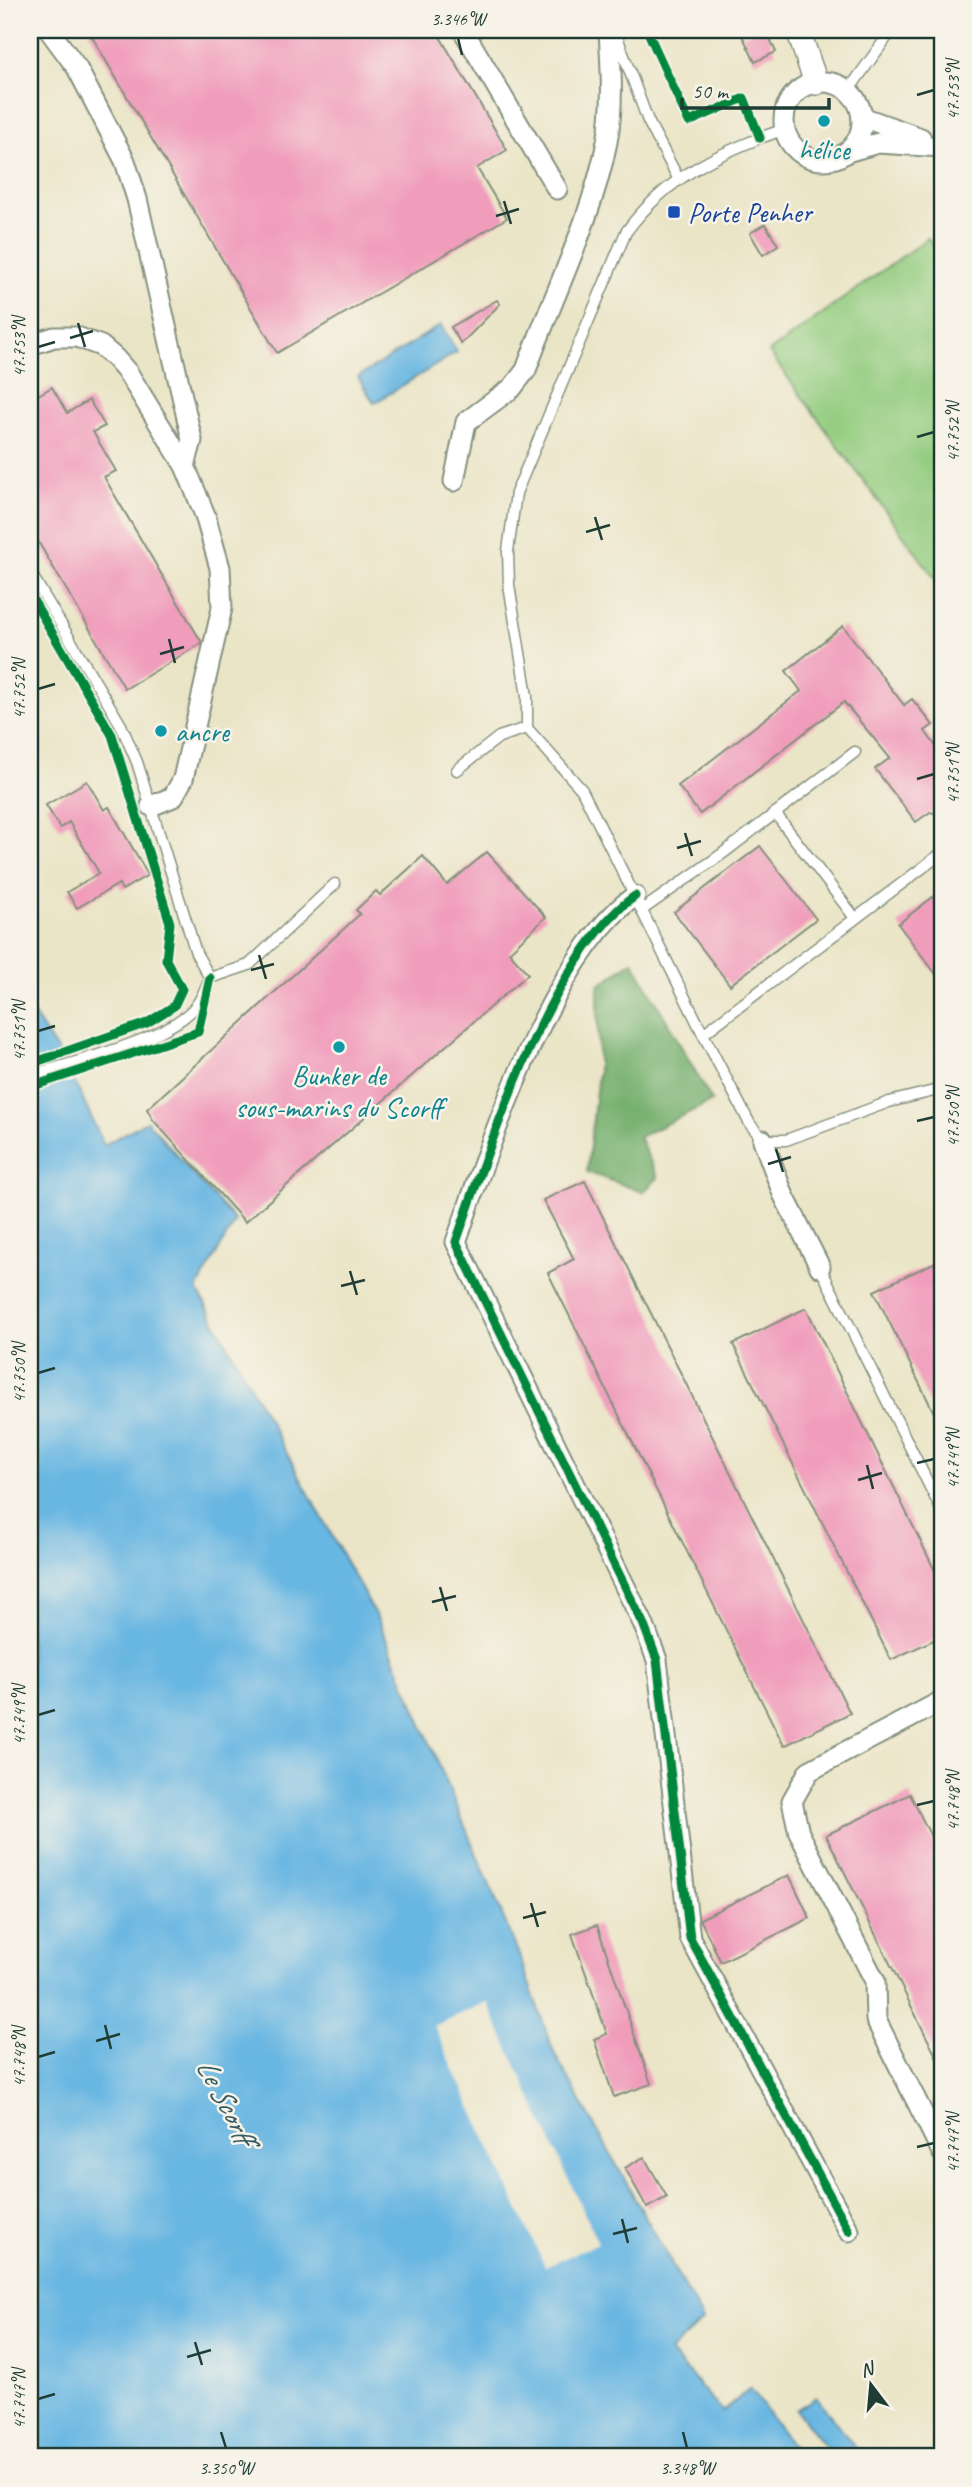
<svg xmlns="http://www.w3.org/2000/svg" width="972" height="2487" font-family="Caveat,sans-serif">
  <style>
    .green { fill: #93cc7f; stroke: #59845a; stroke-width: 2 }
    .forest { fill: #76b06e; stroke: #4a7651; stroke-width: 2 }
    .water { fill: #68b6e2; stroke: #447a8b; stroke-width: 2 }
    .pier { fill: #ebe5c8 }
    .building { fill: #f09cbb }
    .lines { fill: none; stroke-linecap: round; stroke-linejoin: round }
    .service-casing { stroke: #85917e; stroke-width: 13 }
    .minor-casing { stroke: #85917e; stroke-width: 23 }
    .tertiary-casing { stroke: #85917e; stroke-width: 26 }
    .service { stroke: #fff; stroke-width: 10 }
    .minor { stroke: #fff; stroke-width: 19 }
    .tertiary { stroke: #fff; stroke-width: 23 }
    .cycleway-casing { stroke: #f7f3e8; stroke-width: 13 }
    .cycleway { stroke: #00873e; stroke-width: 9 }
    .ticks { fill: none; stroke: #1f3d34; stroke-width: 2.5 }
    .culture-dot { fill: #0f9aa8; stroke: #f7f3e8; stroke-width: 2.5 }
    .transit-dot { fill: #1a4fb4; stroke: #f7f3e8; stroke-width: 2.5 }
    .labels { text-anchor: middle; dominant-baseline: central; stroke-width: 5; stroke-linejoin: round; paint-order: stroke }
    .culture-label { font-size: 28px; fill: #0d838f; stroke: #f7f3e8 }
    .transit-label { font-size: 28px; fill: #164399; stroke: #f7f3e8; text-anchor: start }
    .water-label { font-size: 30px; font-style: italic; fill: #315b60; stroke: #f7f3e8 }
    .neatline { fill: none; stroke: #1f3d34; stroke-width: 2.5 }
    .ticks-label { font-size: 18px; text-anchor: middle; fill: #1f3d34 }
  </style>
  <rect width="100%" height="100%" fill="#f7f3e8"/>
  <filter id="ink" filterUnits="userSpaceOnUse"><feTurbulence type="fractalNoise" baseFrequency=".0143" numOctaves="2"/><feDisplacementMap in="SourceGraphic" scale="14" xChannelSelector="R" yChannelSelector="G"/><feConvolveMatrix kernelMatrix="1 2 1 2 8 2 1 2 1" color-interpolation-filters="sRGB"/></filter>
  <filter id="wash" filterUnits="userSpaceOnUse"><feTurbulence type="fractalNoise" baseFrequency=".00686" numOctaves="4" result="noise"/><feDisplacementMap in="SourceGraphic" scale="28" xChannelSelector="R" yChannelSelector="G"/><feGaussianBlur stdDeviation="1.57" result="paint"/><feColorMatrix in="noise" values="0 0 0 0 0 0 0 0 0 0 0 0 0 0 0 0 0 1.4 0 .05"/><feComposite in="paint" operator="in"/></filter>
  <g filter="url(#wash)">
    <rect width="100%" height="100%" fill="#ebe5c8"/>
    <path class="green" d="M928 238 942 257V588L769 352Z"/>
    <path class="forest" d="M633 961 712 1101 639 1137 658 1178 643 1192 587 1172 598 1073V986Z"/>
    <g class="water">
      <path d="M441 325 457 352 374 403 358 377Z"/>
      <path d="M30 1009 66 1064 104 1145 147 1121 235 1221 197 1289 378 1620 517 1950 554 2053 703 2320 670 2352 723 2412 750 2388 800 2457H30Z"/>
      <path d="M816 2397 863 2457H833L796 2410Z"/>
    </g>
    <path class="pier" d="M487 2002 598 2243 545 2267 434 2026Z"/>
    <g id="blocks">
      <g class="building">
        <path d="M88 30H436L507 150 477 168 507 218 277 353Z"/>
        <path d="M755 30H766L776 52 755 62 742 35Z"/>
        <path d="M765 224 778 245 763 255 750 233Z"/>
        <path d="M497 300 500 304 461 344 451 327Z"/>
        <path d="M52 387 67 413 89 400 105 426 93 432 116 471 104 477 202 643 125 689 30 528V400Z"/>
        <path d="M843 626 904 705 912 699 933 725 925 731 942 755V815L930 812 916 822 875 769 890 758 844 702 700 814 678 786 801 691 786 671Z"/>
        <path d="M87 781 104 810 109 807 148 875 122 890 119 884 77 908 67 892 99 873 69 822 60 828 46 805Z"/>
        <path d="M760 846 816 919 730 985 674 912Z"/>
        <path d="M487 852 546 917 509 952 528 974 245 1222 153 1120 147 1109 360 914 356 910 376 891 380 895 423 856 447 885Z"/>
        <path d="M933 897 942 909V982L898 924Z"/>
        <path d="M585 1181 850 1713 784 1746 548 1273 574 1259 543 1200Z"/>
        <path d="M942 1259V1429L874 1291Z"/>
        <path d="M806 1308 942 1585V1636L891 1660 733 1344Z"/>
        <path d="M910 1794 942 1859V2068L826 1835Z"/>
        <path d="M789 1875 810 1918 721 1962 700 1919Z"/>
        <path d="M597 1925 651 2084 614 2097 594 2039 607 2034 572 1934Z"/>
        <path d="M644 2157 667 2197 647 2208 625 2168Z"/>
      </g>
    </g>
  </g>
  <g filter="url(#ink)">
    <use href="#blocks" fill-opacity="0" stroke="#85917e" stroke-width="2"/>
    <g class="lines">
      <g class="service-casing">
        <g id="service">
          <path d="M616 34 648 121 678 178"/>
          <path d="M848 91 892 30"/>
          <path d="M30 572 121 725 137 762 196 953 210 978"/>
          <path d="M527 728V696L509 585 508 551 516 493 626 232C666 177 721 151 785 129"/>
          <path d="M527 728 582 790 703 1034 750 1124 763 1140H786L889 1102 942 1089"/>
          <path d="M457 770 499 737 527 728"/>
          <path d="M775 813 855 918"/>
          <path d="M642 910 722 854 855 752"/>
          <path d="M703 1034 942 853"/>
          <path d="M30 1076C72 1062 174 1039 198 1003 203 996 206 986 210 978L249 965 335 884"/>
          <path d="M820 1267 942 1511"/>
        </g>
      </g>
      <g class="minor-casing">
        <g id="minor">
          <path d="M49 30 77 68 125 161 137 199 192 440 185 466"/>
          <path d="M463 30 557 189"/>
          <circle cx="823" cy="121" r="39"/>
          <path d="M862 117 921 138"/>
          <path d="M847 152 878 143 942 147"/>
          <path d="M30 345 54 337H77L101 346 115 358 128 373 185 466 205 515 220 568 222 608 183 779 173 797 151 806"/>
          <path d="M454 481 466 422 512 388 526 370C553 296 592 219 607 142 614 106 611 67 609 30"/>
          <path d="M635 896C551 955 490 1145 456 1242L643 1623 657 1660 690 1938 849 2231"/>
          <path d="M763 1140 783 1194 820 1267"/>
          <path d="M942 1701 809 1771 792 1801 799 1833 875 1981 876 2020 942 2152"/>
        </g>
      </g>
      <g class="tertiary-casing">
        <path id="tertiary" d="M798 30 816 83"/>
      </g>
      <use href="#service" class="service"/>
      <use href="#minor" class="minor"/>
      <use href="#tertiary" class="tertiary"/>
      <g class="cycleway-casing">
        <g id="cycleway">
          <path d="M647 30 689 122 744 98 760 138"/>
          <path d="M30 595 112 735 170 923 166 960 182 989 174 1006 147 1023 30 1064"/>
          <path d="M635 896C551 955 490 1145 456 1242L643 1623 657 1660 690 1938 849 2231"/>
          <path d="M30 1087 198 1032 210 978"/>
        </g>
      </g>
      <use href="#cycleway" class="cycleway"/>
    </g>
  </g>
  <path class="ticks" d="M458 38 462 55M917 95 934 90M504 201 511 224M496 216 519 209M78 323 85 347M70 338 93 331M38 347 55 342M917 437 934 432M595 517 602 540M586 532 610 525M169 639 175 663M160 654 184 647M38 689 55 684M917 779 934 774M685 833 692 856M677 848 701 841M259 955 266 979M251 970 274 964M38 1031 55 1026M917 1121 934 1117M776 1149 783 1172M768 1164 791 1157M350 1271 357 1295M341 1286 365 1280M38 1373 55 1368M917 1463 934 1459M867 1465 873 1489M858 1480 882 1473M440 1587 447 1611M432 1602 456 1596M38 1715 55 1710M917 1805 934 1801M531 1903 538 1927M523 1918 546 1912M105 2025 111 2049M96 2041 120 2034M38 2057 55 2052M917 2147 934 2143M622 2219 628 2243M613 2234 637 2228M195 2342 202 2365M187 2357 211 2350M38 2399 55 2394M221 2432 226 2448M683 2432 687 2448"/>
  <g class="culture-dot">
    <circle cx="824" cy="121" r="7"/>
    <circle cx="161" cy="731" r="7"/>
    <circle cx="339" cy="1047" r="7"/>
  </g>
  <rect class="transit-dot" x="667" y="205" width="14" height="14" rx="3.5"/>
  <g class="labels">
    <g class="culture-label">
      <text x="824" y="149">hélice</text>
      <text x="175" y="731" text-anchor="start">ancre</text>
      <text x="339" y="1075">Bunker de<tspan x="339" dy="32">sous-marins du Scorff</tspan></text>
    </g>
    <g class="transit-label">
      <text x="688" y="212">Porte Penher</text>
    </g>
    <g class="water-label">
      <text transform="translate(226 2101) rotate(62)">Le Scorff</text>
    </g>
  </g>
  <rect width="972" height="2487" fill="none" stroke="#f7f3e8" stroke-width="77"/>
  <g transform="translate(871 2385) rotate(344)" stroke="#f7f3e8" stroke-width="5" paint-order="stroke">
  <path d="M0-5L12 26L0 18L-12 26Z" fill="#1f3d34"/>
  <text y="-10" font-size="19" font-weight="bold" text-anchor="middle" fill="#1f3d34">N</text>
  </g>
  <path d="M682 98v10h147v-10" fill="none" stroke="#1f3d34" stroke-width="3.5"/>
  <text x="692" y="98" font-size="21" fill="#1f3d34" stroke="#f7f3e8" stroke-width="5" paint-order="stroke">50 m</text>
  <rect x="38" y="38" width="896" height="2410" class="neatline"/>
  <g class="ticks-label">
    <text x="458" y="25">3.346°W</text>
    <text transform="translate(953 90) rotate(-90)" y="6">47.753°N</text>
    <text transform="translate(19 347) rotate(-90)" y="6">47.753°N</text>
    <text transform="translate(953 432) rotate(-90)" y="6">47.752°N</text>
    <text transform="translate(19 689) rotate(-90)" y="6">47.752°N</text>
    <text transform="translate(953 774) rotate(-90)" y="6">47.751°N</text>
    <text transform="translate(19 1031) rotate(-90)" y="6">47.751°N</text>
    <text transform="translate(953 1117) rotate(-90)" y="6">47.750°N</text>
    <text transform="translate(19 1373) rotate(-90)" y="6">47.750°N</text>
    <text transform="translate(953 1459) rotate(-90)" y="6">47.749°N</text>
    <text transform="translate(19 1715) rotate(-90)" y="6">47.749°N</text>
    <text transform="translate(953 1801) rotate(-90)" y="6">47.748°N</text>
    <text transform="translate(19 2057) rotate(-90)" y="6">47.748°N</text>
    <text transform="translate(953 2143) rotate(-90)" y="6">47.747°N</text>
    <text transform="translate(19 2399) rotate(-90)" y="6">47.747°N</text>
    <text x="226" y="2474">3.350°W</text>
    <text x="687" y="2474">3.348°W</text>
  </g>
</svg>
